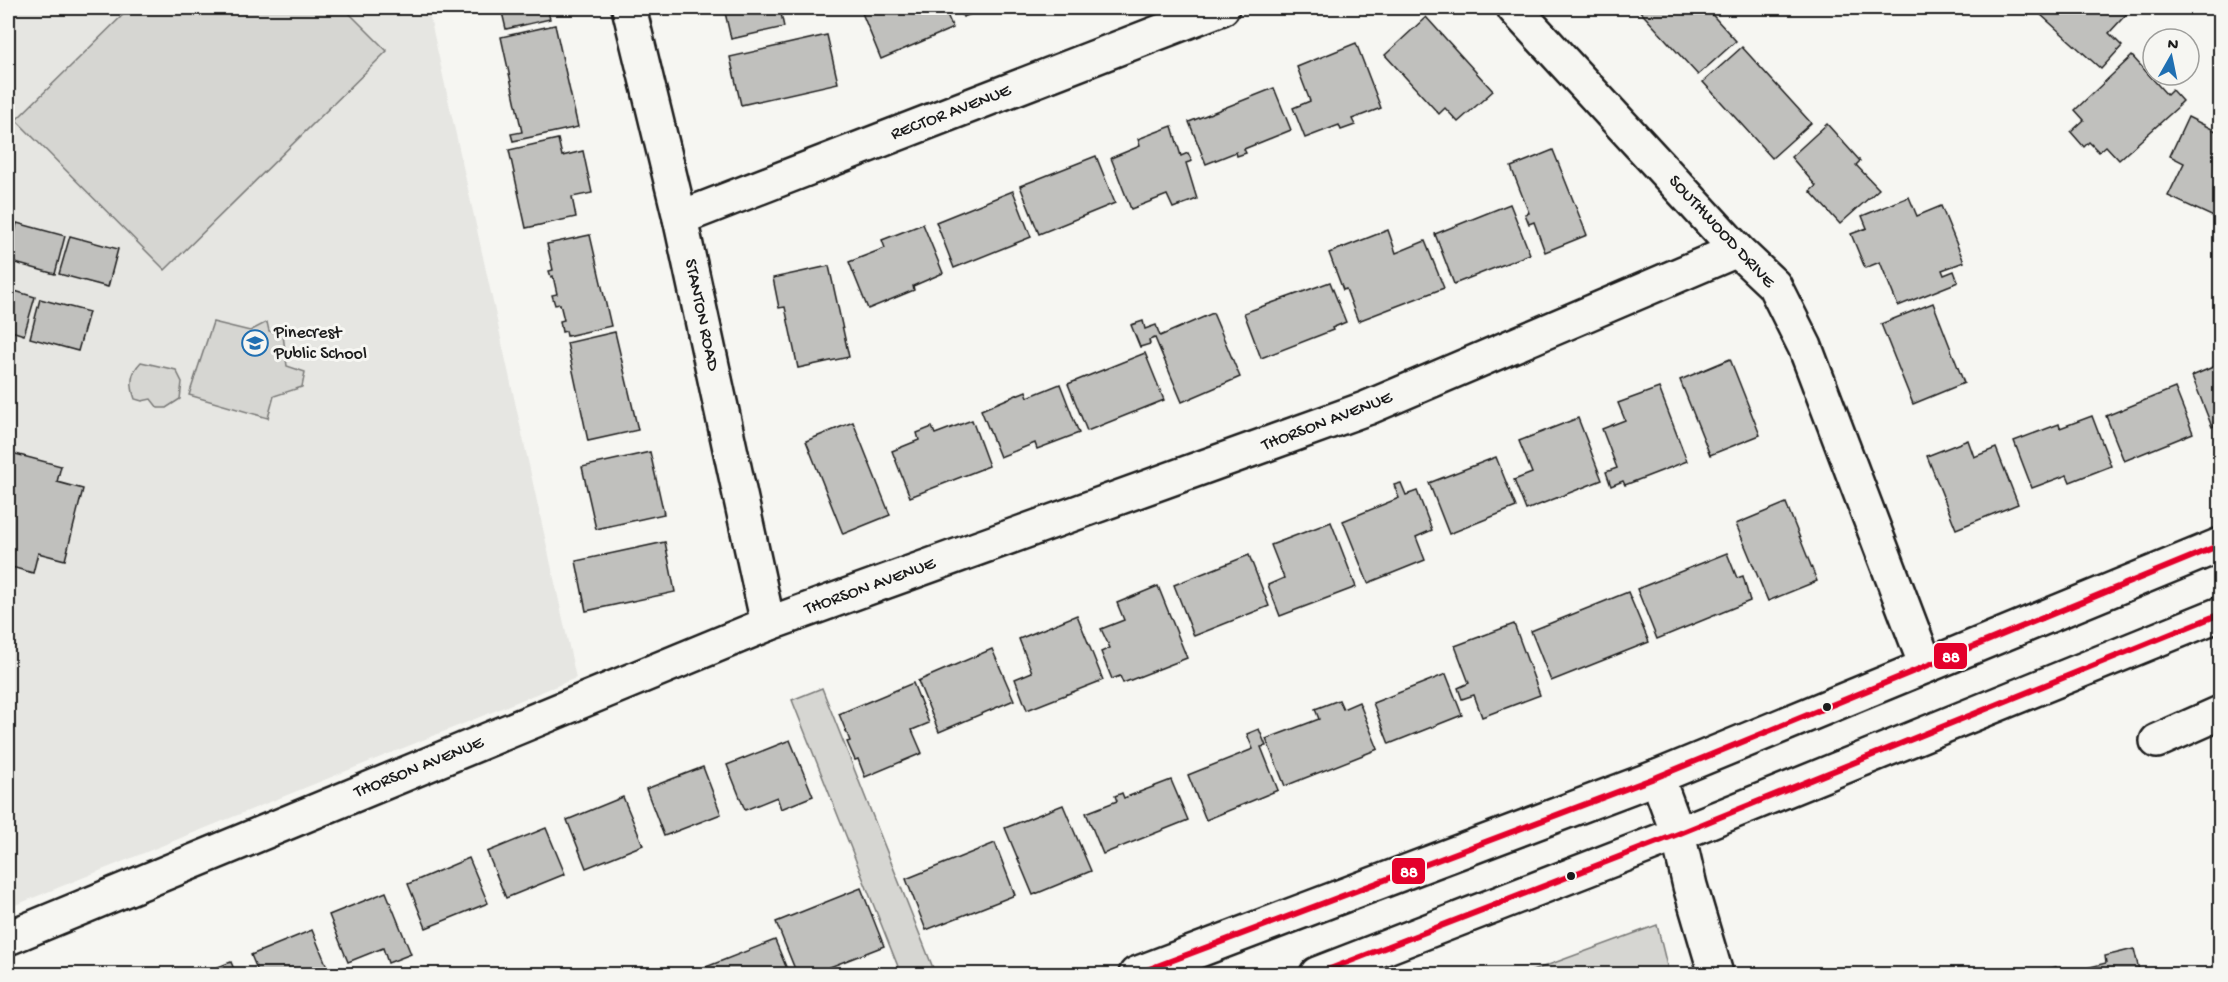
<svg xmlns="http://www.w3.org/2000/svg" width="2228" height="982" font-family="'Gochi Hand',sans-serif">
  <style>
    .built { fill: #e6e6e2 }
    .green { fill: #d6d6d2; stroke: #797977; stroke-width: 1.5 }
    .building { fill: #c0c0bd; stroke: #1c1c1c; stroke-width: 1.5 }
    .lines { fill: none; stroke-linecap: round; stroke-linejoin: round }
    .minor-casing { stroke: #1c1c1c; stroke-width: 38 }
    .major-casing { stroke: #1c1c1c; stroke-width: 38 }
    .minor { stroke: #f6f6f2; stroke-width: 33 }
    .major { stroke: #f6f6f2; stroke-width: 33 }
    .bus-1-casing { stroke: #f6f6f2; stroke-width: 10 }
    .bus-1 { stroke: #e4002b; stroke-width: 6 }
    .bus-dot { fill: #1c1c1c; stroke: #f6f6f2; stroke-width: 2 }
    .labels { text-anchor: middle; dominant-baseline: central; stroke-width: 6; stroke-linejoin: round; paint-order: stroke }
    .street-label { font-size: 18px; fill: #1c1c1c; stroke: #f6f6f2 }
    .poi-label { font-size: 18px; fill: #1c1c1c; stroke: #f6f6f2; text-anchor: start }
    .line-badge { stroke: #f6f6f2; stroke-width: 2 }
    .badge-label { font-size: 16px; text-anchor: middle; font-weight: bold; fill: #fff }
  </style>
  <rect width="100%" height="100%" fill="#f6f6f2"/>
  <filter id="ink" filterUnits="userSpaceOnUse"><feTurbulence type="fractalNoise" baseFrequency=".0167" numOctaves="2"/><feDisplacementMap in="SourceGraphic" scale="12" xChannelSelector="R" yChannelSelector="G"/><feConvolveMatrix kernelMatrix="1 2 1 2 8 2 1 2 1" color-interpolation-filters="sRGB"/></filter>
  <g filter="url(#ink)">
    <path class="built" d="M8 8H428L576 678 8 908Z"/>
    <g class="green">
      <path d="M130 8H344L387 51 165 270 16 120Z"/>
      <path d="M213 322 250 331 267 322 269 331 283 335 287 366 305 372 302 387 274 396 268 418 189 395Z"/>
      <path d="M141 362 176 370 182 382 180 399 166 408H158L151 399 142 401 135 399C130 385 130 373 141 362Z"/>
      <path d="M822 688 935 973 930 974H901L792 700Z"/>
      <path d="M1657 925 1669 974H1524Z"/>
    </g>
    <g class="building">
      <path d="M501 8H547L550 19 506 29Z"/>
      <path d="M724 8H787L780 9 784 27 731 39Z"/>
      <path d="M849 8H944L953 28 881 59 860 8 850 12Z"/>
      <path d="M959 8H988L963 17Z"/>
      <path d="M1637 8H1709L1707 9 1736 41 1698 75Z"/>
      <path d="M2046 8H2132L2109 33 2122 46 2101 69 2040 14Z"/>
      <path d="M1426 17 1493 91 1458 122 1445 108 1439 114 1385 55Z"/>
      <path d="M555 25 578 127 513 141 511 134 522 132 501 37Z"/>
      <path d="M827 35 838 83 741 105 730 57Z"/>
      <path d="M1356 43 1381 108 1352 119 1355 125 1341 130 1339 125 1305 138 1293 108 1310 101 1297 67Z"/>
      <path d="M1742 47 1811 123 1772 158 1703 82Z"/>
      <path d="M2132 56 2167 95 2172 90 2182 101 2178 105 2179 106 2119 160 2106 146 2099 152 2089 142 2084 147 2071 132 2084 120 2075 110Z"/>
      <path d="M1274 88 1291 130 1244 149 1246 153 1237 156 1236 152 1206 164 1189 122Z"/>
      <path d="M2188 117 2220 133V213L2218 219 2168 196 2184 163 2170 156Z"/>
      <path d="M1827 124 1860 161 1856 165 1879 189 1840 224 1810 191 1816 186 1791 157Z"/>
      <path d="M1172 126 1181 156 1188 153 1192 161 1186 163 1197 199 1173 208 1167 195 1131 209 1111 158 1140 146 1138 139Z"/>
      <path d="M558 139 562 156 583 151 592 193 572 197 576 217 526 228 509 150Z"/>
      <path d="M1553 150 1587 235 1545 252 1534 222 1529 224 1525 214 1529 213 1511 167Z"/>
      <path d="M1096 156 1115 203 1039 234 1020 186Z"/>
      <path d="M1013 191 1031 237 954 268 936 222Z"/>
      <path d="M1909 197 1917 216 1941 206 1964 262 1942 270 1944 275 1954 271 1958 282 1898 306 1880 262 1865 268 1851 234 1867 228 1862 216Z"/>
      <path d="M1510 204 1530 254 1454 284 1435 234Z"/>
      <path d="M17 223 65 236 55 274 8 261Z"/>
      <path d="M923 224 943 273 913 286 914 290 868 309 849 262 885 248 882 240Z"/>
      <path d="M1388 230 1396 253 1425 241 1444 288 1358 321 1346 289 1343 290 1329 253Z"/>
      <path d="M590 235 611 326 567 336 566 331 562 332 560 321 564 320 560 304 555 305 552 295 557 294 553 276 551 277 549 271 553 270 547 244Z"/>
      <path d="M70 236 118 249 108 287 59 274Z"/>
      <path d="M829 266 849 357 798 368 785 307 779 308 773 278Z"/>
      <path d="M1330 282 1346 322 1332 328 1333 330 1261 358 1244 313Z"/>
      <path d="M8 289 35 297 24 335 8 330Z"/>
      <path d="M40 299 89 312 78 351 30 338Z"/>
      <path d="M1933 303 1964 383 1913 404 1881 324Z"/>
      <path d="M1213 313 1240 377 1182 402 1155 338 1149 340 1150 344 1140 347 1131 325 1143 321 1145 329 1156 325 1160 336Z"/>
      <path d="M615 332 638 430 588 441 567 343Z"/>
      <path d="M1145 353 1164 400 1087 431 1068 384Z"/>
      <path d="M1730 359 1760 435 1710 455 1680 380Z"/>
      <path d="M2220 364V423L2212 427 2192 376Z"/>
      <path d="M1060 384 1079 433 1037 449 1035 443 1000 457 981 410 1026 391 1028 397Z"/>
      <path d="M1659 388 1687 461 1625 485 1623 481 1611 486 1606 472 1617 468 1602 429 1625 420 1618 403Z"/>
      <path d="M2175 388 2193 433 2124 461 2106 416Z"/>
      <path d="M2092 416 2111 466 2070 482 2067 475 2032 488 2014 441 2059 424 2060 428Z"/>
      <path d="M1578 418 1602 480 1526 510 1514 480 1532 473 1519 441Z"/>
      <path d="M972 420 989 466 910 497 892 451 919 440 917 433 932 427 935 434Z"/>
      <path d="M853 422 890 515 843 534 806 441Z"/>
      <path d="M1968 440 1974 457 1996 448 2018 504 1956 529 1927 456Z"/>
      <path d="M8 452 61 466 57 482 83 489 65 560 38 553 33 573 8 566Z"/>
      <path d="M650 452 664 514 596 529 582 467Z"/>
      <path d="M1496 457 1516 507 1449 534 1429 483Z"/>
      <path d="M1401 483 1406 495 1417 491 1432 530 1416 537 1425 560 1368 583 1343 521 1399 498 1394 485Z"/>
      <path d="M1786 503 1817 581 1768 601 1736 524Z"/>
      <path d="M1331 522 1356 587 1280 616 1268 585 1284 578 1271 545Z"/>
      <path d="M665 542 675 592 586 611 576 561Z"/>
      <path d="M1727 553 1737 578 1743 576 1750 601 1657 639 1637 589Z"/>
      <path d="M1249 555 1269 606 1194 636 1174 585Z"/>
      <path d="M1158 586 1187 658 1123 683 1120 676 1112 679 1101 652 1110 648 1101 629 1124 620 1117 603Z"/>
      <path d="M1628 592 1649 642 1551 681 1531 631Z"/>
      <path d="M1077 615 1103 680 1027 710 1015 679 1032 672 1019 639Z"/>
      <path d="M1514 624 1540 695 1482 717 1474 695 1462 699 1458 688 1469 683 1455 646Z"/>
      <path d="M992 649 1014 700 939 732 918 681Z"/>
      <path d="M1446 674 1462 715 1389 744 1373 703Z"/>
      <path d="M913 683 929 723 912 730 922 753 865 777 858 759 855 760 847 742 850 741 839 714Z"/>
      <path d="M1339 700 1343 709 1359 702 1378 749 1285 786 1266 739 1319 719 1315 709Z"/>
      <path d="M1259 729 1266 746 1261 747 1278 790 1206 820 1188 775 1253 749 1247 734Z"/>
      <path d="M790 740 813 796 781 809 777 797 745 810 727 765Z"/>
      <path d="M703 767 721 814 664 836 646 789Z"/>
      <path d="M1171 780 1188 820 1103 854 1086 813 1117 801 1115 796 1122 793 1124 798Z"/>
      <path d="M623 797 643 845 586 868 567 820Z"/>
      <path d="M1063 805 1091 871 1033 895 1005 828Z"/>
      <path d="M546 828 565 874 506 898 487 852Z"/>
      <path d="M995 843 1015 895 926 930 906 879Z"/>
      <path d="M469 858 488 903 426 928 408 884Z"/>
      <path d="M861 888 884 946 812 974H797L776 922Z"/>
      <path d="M386 892 411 954 388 963 383 948 348 962 329 915Z"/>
      <path d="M312 930 330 974H259L251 955Z"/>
      <path d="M775 940 789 974H703L701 969Z"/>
      <path d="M2134 949 2140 974H2026L2056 967 2058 972 2075 968V971L2106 963 2105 956Z"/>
      <path d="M231 962 236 974H200Z"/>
    </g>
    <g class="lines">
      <g class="minor-casing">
        <g id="minor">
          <path d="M629 8 680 218 768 624"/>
          <path d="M1514 8 1737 250 1774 285 1805 347 1926 666"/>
          <path d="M680 218 1222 8"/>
          <path d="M2157 741 2220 713"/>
          <path d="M1657 777 1678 834 1690 886 1716 974"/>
          <path d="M8 938 768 624 1367 408 1737 250"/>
        </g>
      </g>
      <g class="major-casing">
        <g id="major">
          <path d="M1136 974 1657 777 2220 545"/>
          <path d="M1317 974 1678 834 2220 614"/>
        </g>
      </g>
      <use href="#minor" class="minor"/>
      <use href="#major" class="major"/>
      <g class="bus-1-casing">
        <g id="bus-1">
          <path d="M1136 974 1657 777 2220 545"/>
          <path d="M1317 974 1678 834 2220 614"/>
        </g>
      </g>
      <use href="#bus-1" class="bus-1"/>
    </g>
  </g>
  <defs>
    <g id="school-ring" transform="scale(1.35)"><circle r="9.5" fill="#f6f6f2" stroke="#1f6fb2" stroke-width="1.5"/><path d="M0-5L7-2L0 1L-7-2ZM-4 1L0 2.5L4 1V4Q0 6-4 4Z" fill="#1f6fb2"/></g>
  </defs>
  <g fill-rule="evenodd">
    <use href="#school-ring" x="255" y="343"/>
  </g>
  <g class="bus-dot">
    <circle cx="1827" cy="707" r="5"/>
    <circle cx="1571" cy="876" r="5"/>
  </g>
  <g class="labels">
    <g class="street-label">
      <text transform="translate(951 113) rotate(-21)">RECTOR AVENUE</text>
      <text transform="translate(1721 232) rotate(47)">SOUTHWOOD DRIVE</text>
      <text transform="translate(701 315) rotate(78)">STANTON ROAD</text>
      <text transform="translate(1327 422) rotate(-21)">THORSON AVENUE</text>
      <text transform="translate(870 587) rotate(-20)">THORSON AVENUE</text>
      <text transform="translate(419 768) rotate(-22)">THORSON AVENUE</text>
    </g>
    <g class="poi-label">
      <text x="274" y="333">Pinecrest<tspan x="274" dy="21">Public School</tspan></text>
    </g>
  </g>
  <g class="line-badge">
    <rect x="1933" y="642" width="35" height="28" rx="6" fill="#e4002b"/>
    <rect x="1391" y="857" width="35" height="28" rx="6" fill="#e4002b"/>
  </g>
  <g class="badge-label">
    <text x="1951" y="662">88</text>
    <text x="1409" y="877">88</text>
  </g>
  <rect width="2228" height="982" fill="none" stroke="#f6f6f2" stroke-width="30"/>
  <rect x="15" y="15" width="2198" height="952" fill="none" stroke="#1c1c1c" stroke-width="2" filter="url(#ink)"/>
  <g transform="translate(2171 57) rotate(9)"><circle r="28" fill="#f6f6f2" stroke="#9f9f9c" stroke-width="1.5"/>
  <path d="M0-4.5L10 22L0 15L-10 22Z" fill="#1f6fb2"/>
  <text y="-9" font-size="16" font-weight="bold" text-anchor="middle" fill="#1c1c1c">N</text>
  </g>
</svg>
